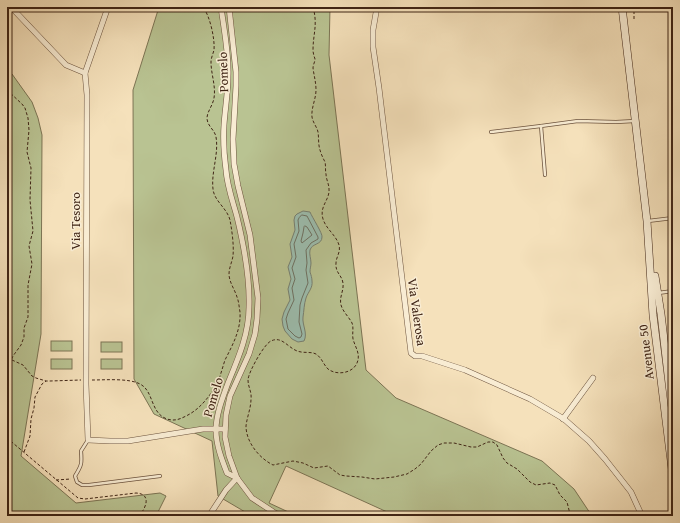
<svg xmlns="http://www.w3.org/2000/svg" width="680" height="523" font-family="'Gentium Book Plus',serif">
  <style>
    .green { fill: #b9c392; stroke: #7c7454 }
    .water { fill: #9cbeaf; stroke: #778071 }
    .lines { fill: none; stroke-linecap: round; stroke-linejoin: round }
    .shore { stroke: #6e7162; stroke-width: 1 }
    .service-casing { stroke: #6c533e; stroke-width: 4 }
    .minor-casing { stroke: #6c533e; stroke-width: 6 }
    .secondary-casing { stroke: #3f2415; stroke-width: 8 }
    .path { stroke: #3f2415; stroke-width: 1; stroke-dasharray: 3 2; stroke-linecap: butt }
    .service { stroke: #f8ecd3; stroke-width: 2.5 }
    .minor { stroke: #f8ecd3; stroke-width: 5 }
    .secondary { stroke: #f8ecd3; stroke-width: 7 }
    .labels { text-anchor: middle; dominant-baseline: central; stroke-width: 3; stroke-linejoin: round; paint-order: stroke }
    .street-label { font-size: 13px; fill: #3f2415; stroke: #f8ecd3 }
  </style>
  <rect width="100%" height="100%" fill="#f5e1bb"/>
  <filter id="stains"><feTurbulence type="fractalNoise" baseFrequency=".005" numOctaves="4"/><feColorMatrix values="0 0 0 0 .2 0 0 0 0 .09 0 0 0 0 .02 0 0 0 .5 -.17"/></filter>
  <radialGradient id="worn" r=".72"><stop offset=".6" stop-color="#630" stop-opacity="0"/><stop offset="1" stop-color="#630" stop-opacity=".3"/></radialGradient>
  <g class="green">
    <path d="M159 7H330L329 55 366 370 396 398 542 461 574 489 592 516H396L286 466 269 503 297 516H252L218 496 212 441 154 414 134 379 133 90Z"/>
    <path d="M7 70 12 74 32 102 38 118 42 135 41 334 21 456 76 503 160 493 166 496 156 516H7Z"/>
    <rect x="51" y="341" width="21" height="10"/>
    <rect x="101" y="342" width="21" height="10"/>
    <rect x="51" y="359" width="21" height="10"/>
    <rect x="101" y="359" width="21" height="10"/>
  </g>
  <path class="water" d="M303 211 310 212C312 217 323 234 322 237 322 245 312 243 310 250 309 254 311 259 311 263 311 266 310 268 310 272 311 275 312 278 312 281 313 288 308 292 306 298 304 304 304 311 303 317 302 325 308 333 304 341L298 342 292 339 285 331 283 326 282 319 284 312 290 300 288 289 291 279 288 267 292 257 290 244 295 230 294 220 295 216 297 214Z"/>
  <g class="lines">
    <g class="shore">
      <path d="M302 215 307 216 318 237V239L311 243 306 250 307 263 306 270 308 283 302 298 300 305 299 322 302 334 301 337 299 338 295 336 288 329 286 319 288 313 294 300 292 288 295 279 292 268 296 257 294 244 299 231 298 220 299 218Z"/>
      <path d="M305 226 307 227 312 235 302 243 301 241 303 233 304 227Z"/>
    </g>
    <g class="service-casing">
      <g id="service">
        <path d="M541 126 545 175"/>
        <path d="M491 132 541 126 578 121 616 122 635 121"/>
        <path d="M648 221 673 218"/>
        <path d="M658 293 673 291"/>
        <path d="M88 440 81 451C82 463 82 465 75 476L77 482 82 485H89L160 476"/>
      </g>
    </g>
    <g class="minor-casing">
      <g id="minor">
        <path d="M11 7 66 65 85 73"/>
        <path d="M108 7 85 73 87 95 86 384 88 440 110 441H128L203 429H225"/>
        <path d="M221 7C224 30 229 53 228 76 228 93 225 109 224 125 223 140 224 155 226 170 227 186 233 202 237 217 244 246 250 278 249 307 249 334 238 359 228 383 223 397 216 414 216 430 216 445 222 460 227 473L237 478"/>
        <path d="M229 7 236 72V86L233 139 234 164 238 186 250 235 258 298 257 319 255 334 249 354 230 396 226 415 225 437 229 456 237 478 252 498 275 513 282 516"/>
        <path d="M377 7 373 30V47L379 88 411 353 415 356H422L465 370 530 399 564 419 589 441 605 459 631 492 642 516"/>
        <path d="M563 419 593 378"/>
        <path d="M209 516 226 490 237 478"/>
      </g>
    </g>
    <g class="secondary-casing">
      <g id="secondary">
        <path d="M622 7 647 221 653 315 673 477"/>
        <path d="M655 276 661 314 673 418"/>
      </g>
    </g>
    <g class="path">
      <path d="M313 7C318 25 313 34 313 50 313 53 314 56 315 59 315 62 313 65 313 68 314 76 316 82 316 90 316 99 311 108 312 117 313 123 317 127 318 132 319 138 318 144 320 150 321 154 323 158 325 162 326 166 325 170 326 174 326 179 329 184 329 189 330 200 319 206 323 219 326 229 336 235 339 245 341 252 336 257 336 263 335 273 342 275 343 283 344 291 339 297 341 305 343 312 349 317 352 323 354 328 352 333 353 339 355 347 361 354 357 363 353 373 337 376 328 369 323 364 322 358 316 354 310 351 302 354 295 350 287 346 281 336 271 341 264 344 248 373 248 380 248 387 252 392 251 399 251 408 247 417 246 426 246 442 259 458 273 465L293 461 303 463 314 468 328 466 340 475 346 476 362 477 375 479 394 477 407 474 415 469 421 464 431 451 438 445 444 443H454L471 447H477L488 442H493L497 445 503 458 507 463 517 469 530 482 536 485 550 483 555 485 560 495 567 502 570 514 572 516"/>
      <path d="M634 19V9L637 7"/>
      <path d="M7 90 22 104 25 108 28 118 29 130 27 152 31 168 30 200 33 231 29 246 32 264 28 285V317L24 328V337L21 345 13 356 9 365 7 366"/>
      <path d="M12 360 23 365 32 376 36 378 46 381"/>
      <path d="M92 380C105 380 129 378 140 384 154 391 150 413 167 419 173 421 178 420 184 417 195 412 202 405 209 396 211 393 214 390 216 386 220 378 222 369 225 360 233 344 241 330 240 312 239 307 239 302 237 297 235 290 229 282 229 274 229 268 232 262 233 256 234 245 232 231 230 220 227 208 214 201 213 189 211 172 219 154 216 137 215 130 207 126 207 118 207 112 213 105 214 98 216 86 211 74 211 62 211 58 213 54 214 50 215 39 210 16 203 7"/>
      <path d="M7 438 78 498 85 499 136 493C152 494 146 508 139 516"/>
      <path d="M24 452 30 436 31 419 34 408 35 397 42 384 46 381H50L81 380"/>
      <path d="M56 480 71 479"/>
    </g>
    <use href="#service" class="service"/>
    <use href="#minor" class="minor"/>
    <use href="#secondary" class="secondary"/>
  </g>
  <g class="labels">
    <g class="street-label">
      <text transform="translate(223 72) rotate(-92)">Pomelo</text>
      <text transform="translate(75 221) rotate(-90)">Via Tesoro</text>
      <text transform="translate(417 312) rotate(82)">Via Valerosa</text>
      <text transform="translate(646 352) rotate(-97)">Avenue 50</text>
      <text transform="translate(213 397) rotate(-73)">Pomelo</text>
    </g>
  </g>
  <rect width="680" height="523" fill="none" stroke="#f5e1bb" stroke-width="24"/>
  <rect x="8" y="8" width="664" height="507" fill="none" stroke="#3f2415" stroke-width="2"/>
  <rect x="12" y="12" width="656" height="499" fill="none" stroke="#3f2415"/>
  <rect width="100%" height="100%" filter="url(#stains)"/>
  <rect width="100%" height="100%" fill="url(#worn)"/>
</svg>
